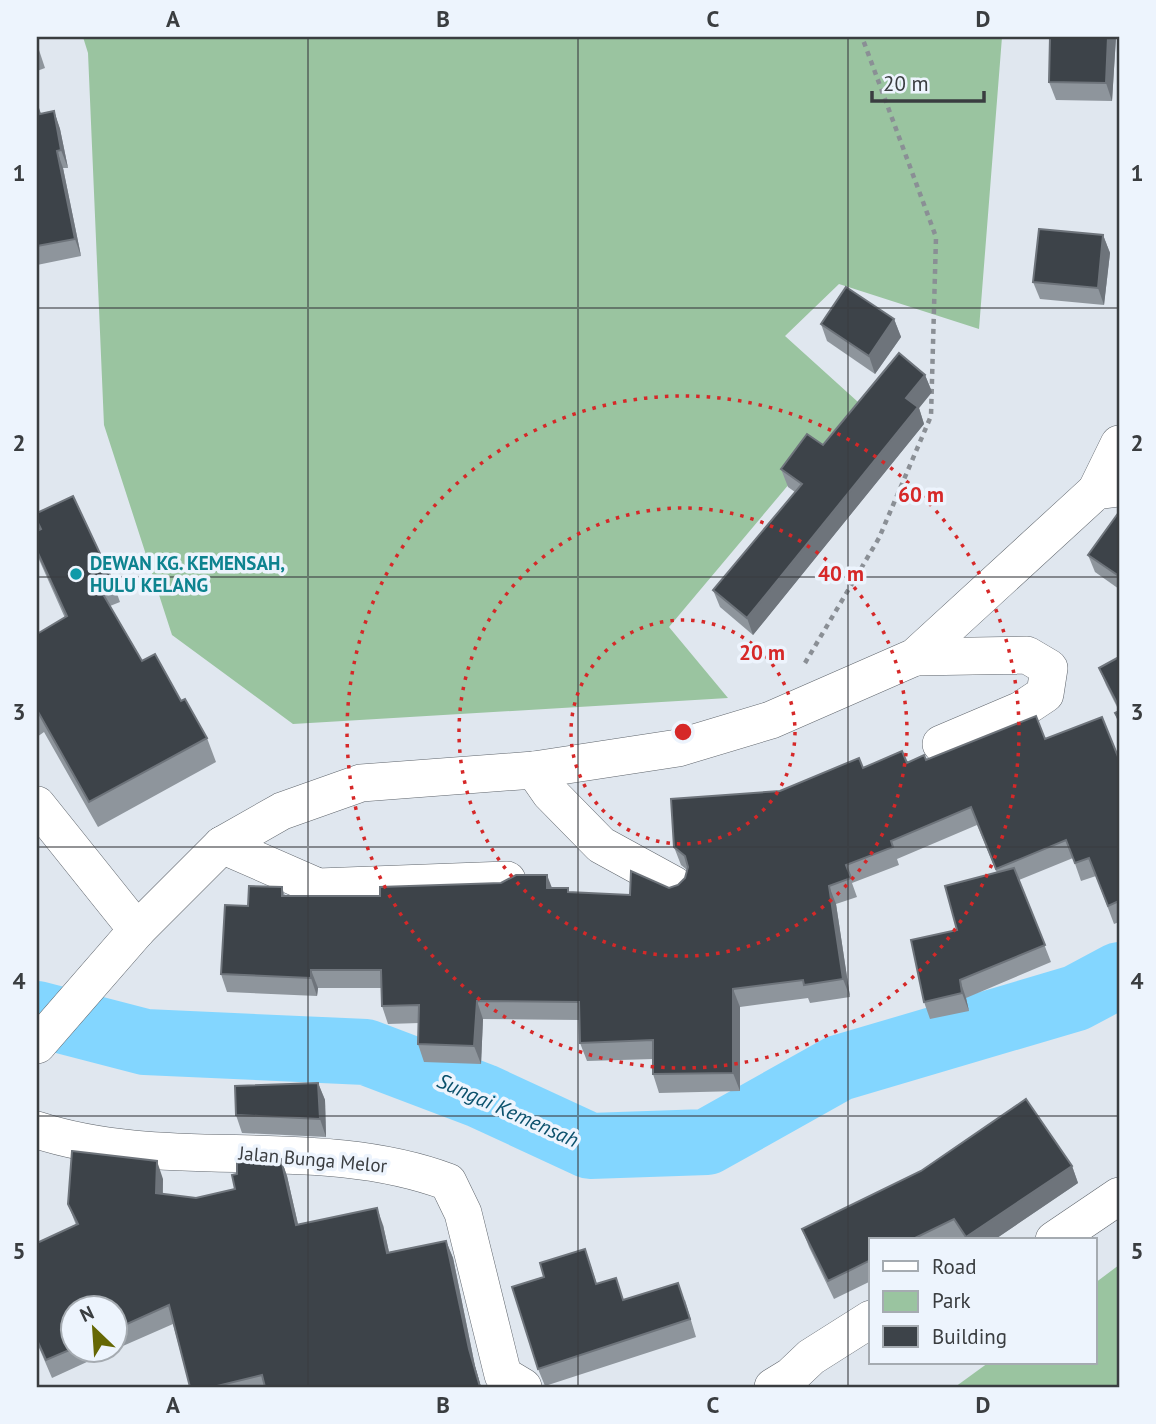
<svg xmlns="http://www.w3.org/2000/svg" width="1156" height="1424" font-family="'PT Sans',sans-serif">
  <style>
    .green { fill: #9ac4a0 }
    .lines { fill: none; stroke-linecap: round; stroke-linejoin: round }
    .river { stroke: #83d6ff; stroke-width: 66 }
    .street-casing { stroke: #5f656c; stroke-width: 38 }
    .path { stroke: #8a8f95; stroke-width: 4.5; stroke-dasharray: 5 5; stroke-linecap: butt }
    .street { stroke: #fff; stroke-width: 37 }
    .wall { fill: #8e959c }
    .shaded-wall { fill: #6e747b }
    .building { fill: #3d4349; stroke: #6e747b; stroke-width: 2 }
    .grid { fill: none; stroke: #3a3d40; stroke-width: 2; stroke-opacity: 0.55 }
    .ring { fill: none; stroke: #d62828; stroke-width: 3.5; stroke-dasharray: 3.5 7 }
    .culture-dot { fill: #0f9aa8; stroke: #edf4fd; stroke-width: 2.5 }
    .labels { text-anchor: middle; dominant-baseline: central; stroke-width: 7; stroke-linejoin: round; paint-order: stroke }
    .culture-label { font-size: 19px; font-weight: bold; fill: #0d838f; stroke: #edf4fd; text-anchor: start }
    .street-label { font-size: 19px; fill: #3a3d40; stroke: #edf4fd }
    .water-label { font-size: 21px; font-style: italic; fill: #0c516c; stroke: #edf4fd }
    .centre { fill: #d62828; stroke: #edf4fd; stroke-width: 3.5 }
    .ring-label { font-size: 21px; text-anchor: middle; font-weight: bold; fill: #d62828; stroke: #edf4fd; stroke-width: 7; stroke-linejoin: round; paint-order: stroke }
    .neatline { fill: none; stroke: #3a3d40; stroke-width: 2.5 }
    .grid-label { font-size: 23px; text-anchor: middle; font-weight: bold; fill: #3a3d40 }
  </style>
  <rect width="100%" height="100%" fill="#e0e7ef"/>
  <g class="green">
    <path d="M83 37H1002L979 329 839 284 785 336 858 402 669 627 728 698 293 724 172 635 104 425 88 53Z"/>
    <path d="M1119 1265V1387H955L988 1363H1095V1283Z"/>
  </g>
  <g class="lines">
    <path class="river" d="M37 1014 145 1042 366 1052 482 1096 590 1146 707 1142 839 1068 1076 998 1119 975"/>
    <g class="street-casing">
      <g id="street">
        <path d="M1096 491 1119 444"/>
        <path d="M915 657 1027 655 1049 668 1045 694 1021 710 941 744"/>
        <path d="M534 770 550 793 601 845 674 885"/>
        <path d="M37 805 137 930"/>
        <path d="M222 845 318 887 507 880"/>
        <path d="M37 1045 137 930 222 845 282 811 361 783 534 770 678 748 771 720 915 657 1096 491 1119 488"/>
        <path d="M37 1130C169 1173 317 1133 448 1182L463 1213 503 1375 523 1387"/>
        <path d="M1054 1240 1119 1196"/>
        <path d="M773 1387 791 1376 811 1357 871 1319"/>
      </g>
    </g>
    <path class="path" d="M805 663 879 538 931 416 936 237 862 37"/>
    <use href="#street" class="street"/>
  </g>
  <g class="wall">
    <path d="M1116 37 1112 101 1056 100 1049 82Z"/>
    <path d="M37 44 45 68 37 71Z"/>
    <path d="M37 105 40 114 54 111 60 129 68 168H63L81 256 37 265Z"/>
    <path d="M1103 235 1110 253 1104 305 1040 299 1033 282Z"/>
    <path d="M894 319 901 337 875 374 827 341 821 324Z"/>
    <path d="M925 375 932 392 919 408 924 424 753 635 720 607 713 590 795 492 788 487 781 469 823 445Z"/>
    <path d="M1119 512V589L1095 572 1088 555Z"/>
    <path d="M37 513 111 577 120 602 110 606 142 661 181 701 207 738 216 762 98 827 44 732 37 737V634L65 618 37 555V531L39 530 37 523Z"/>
    <path d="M1119 657V726L1115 713 1119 711 1106 685 1099 668Z"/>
    <path d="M1045 739 1119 759V922L1114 924 1096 876 1081 881 1073 858 1019 880 1051 962 966 998 969 1011 930 1019 924 1002 957 930 997 873 977 825 897 859 899 865 852 883 857 897 836 904 850 997 810 1003 808 998 740 1007V1091L659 1093 653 1074V1059L587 1061 580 1043V1020L483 1019 481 1064 424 1062 418 1044 419 1023 388 1024 382 1006V988H318L317 996 227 992 221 974 248 906 282 887 285 896H380L552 888 569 892 630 895 669 888 678 885 685 878 687 870 681 865 674 847 780 791 863 768 926 760Z"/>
    <path d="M318 1083 325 1100 326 1137 242 1133 236 1115Z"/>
    <path d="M281 1159 287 1176 298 1224 383 1225 389 1252 446 1241 453 1258 475 1366 481 1387H190L173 1324 116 1349V1308H74V1350H113L52 1378 37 1343V1243L76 1225 68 1204 163 1179V1194L196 1198 235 1189Z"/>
    <path d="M1072 1166 1078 1183 994 1240H963L961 1237 953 1240H871V1281L834 1299 809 1247 802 1229Z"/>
    <path d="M585 1249 597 1284 624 1300H685L696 1337 545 1386 538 1369 544 1277Z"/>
  </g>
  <g class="shaded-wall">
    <path d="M1108 37H1116L1112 101 1106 83Z"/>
    <path d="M54 111 60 129 68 168 61 150Z"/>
    <path d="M57 151 63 168 81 256 75 239Z"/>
    <path d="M1103 235 1110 253 1104 305 1098 288Z"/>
    <path d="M894 319 901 337 875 374 869 356Z"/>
    <path d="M925 375 932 392 919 408 924 424 753 635 747 618 906 398Z"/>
    <path d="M547 875 554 893 547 888Z"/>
    <path d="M829 886 836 904 850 997 843 979Z"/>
    <path d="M311 970 318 988 317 996 311 978Z"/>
    <path d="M960 980 966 998 969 1011 962 993Z"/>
    <path d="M733 989 740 1007V1091L733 1073Z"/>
    <path d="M477 1001 483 1019 481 1064 474 1046Z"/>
    <path d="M318 1083 325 1100 326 1137 320 1119Z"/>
    <path d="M281 1159 287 1176 302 1242 296 1225Z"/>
    <path d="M157 1161 163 1179 162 1210 156 1193Z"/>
    <path d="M1072 1166 1078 1183 994 1240H968L966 1237Z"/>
    <path d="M377 1208 383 1225 393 1270 387 1253Z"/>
    <path d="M446 1241 453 1258 475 1366 481 1387H480L469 1349Z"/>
  </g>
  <g class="building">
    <path d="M1050 37H1108L1106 83 1049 82Z"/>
    <path d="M37 105 40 114 54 111 61 150 57 151 75 239 37 246Z"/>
    <path d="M1039 229 1103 235 1098 288 1033 282Z"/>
    <path d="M846 287 894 319 869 356 821 324Z"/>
    <path d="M899 353 925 375 906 398 918 407 747 618 713 590 802 484 781 469 807 434 823 445Z"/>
    <path d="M73 496 111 577 97 584 142 661 155 654 181 701 185 699 207 738 89 802 37 710V634L67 616 37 551V531L41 529 37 521V513Z"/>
    <path d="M1119 512V576L1088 555Z"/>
    <path d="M1119 657V707L1099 668Z"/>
    <path d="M1119 711V720L1115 713Z"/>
    <path d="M1036 716 1045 739 1102 717 1119 759V901L1108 906 1089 858 1075 863 1066 840 996 869 971 807 891 841 893 847 846 865 851 878 829 886 843 979 804 985 803 980 733 989V1073L653 1074V1040L580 1043 579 1002 477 1001 474 1046 418 1044 419 1005 382 1006 381 970H311V978L221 974 225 905 248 906 249 886 282 887V896H380V887L501 883 516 875H547V888H568V892L630 895 631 871 669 888 678 885 685 878 688 867 685 856 674 847 671 799 780 791 859 758 863 768 902 751 907 763 924 755 926 760Z"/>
    <path d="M1014 868 1045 945 960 980 962 993 924 1002 911 940 957 930 945 886Z"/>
    <path d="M318 1083 320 1119 236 1115 235 1086Z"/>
    <path d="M1026 1099 1072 1166 966 1237 954 1219 911 1240H871V1260L828 1281 802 1229 921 1171Z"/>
    <path d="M72 1151 157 1161 156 1193 196 1198 235 1189 232 1175 237 1174V1157L281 1159 296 1225 377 1208 387 1253 446 1241 469 1349 480 1387H265L262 1375 213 1387H190L169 1305 116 1329V1308H74V1348L46 1360 37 1340V1243L78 1224 68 1204Z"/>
    <path d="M585 1249 596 1284 616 1278 623 1300 678 1283 690 1319 538 1369 512 1287 544 1277 540 1263Z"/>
  </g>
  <path class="grid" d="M308 37V1387M578 37V1387M848 37V1387M37 308H1119M37 577H1119M37 847H1119M37 1116H1119"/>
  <g class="ring">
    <circle cx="683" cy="732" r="112"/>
    <circle cx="683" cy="732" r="224"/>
    <circle cx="683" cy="732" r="336"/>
  </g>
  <circle class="culture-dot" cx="76" cy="574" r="7"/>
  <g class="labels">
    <g class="culture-label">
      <text x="90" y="563">DEWAN KG. KEMENSAH,<tspan x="90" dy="22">HULU KELANG</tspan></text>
    </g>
    <g class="street-label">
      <text transform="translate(313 1159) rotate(5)">Jalan Bunga Melor</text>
    </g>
    <g class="water-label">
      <text transform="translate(508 1110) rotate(24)">Sungai Kemensah</text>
    </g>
  </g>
  <circle cx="683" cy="732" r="10" class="centre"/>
  <g class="ring-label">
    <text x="921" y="502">60 m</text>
    <text x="841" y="581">40 m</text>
    <text x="762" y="660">20 m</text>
  </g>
  <rect width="1156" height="1424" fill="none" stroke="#edf4fd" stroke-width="77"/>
  <rect x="869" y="1238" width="228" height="126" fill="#edf4fd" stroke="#a5abb1" stroke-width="2"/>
  <rect x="883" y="1261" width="35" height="10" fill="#ffffff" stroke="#a5abb1" stroke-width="2"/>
  <text x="932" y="1274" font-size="21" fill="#3a3d40">Road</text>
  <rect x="883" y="1291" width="35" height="21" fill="#9ac4a0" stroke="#a5abb1" stroke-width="2"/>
  <text x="932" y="1308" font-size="21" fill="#3a3d40">Park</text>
  <rect x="883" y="1326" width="35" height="21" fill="#3d4349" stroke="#a5abb1" stroke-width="2"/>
  <text x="932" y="1344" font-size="21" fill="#3a3d40">Building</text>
  <g transform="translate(94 1329) rotate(335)"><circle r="33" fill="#edf4fd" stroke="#a5abb1" stroke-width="2"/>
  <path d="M0-5L12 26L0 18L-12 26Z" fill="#656704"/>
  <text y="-10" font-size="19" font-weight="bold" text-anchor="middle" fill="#3a3d40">N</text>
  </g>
  <path d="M872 91v10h112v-10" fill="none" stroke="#3a3d40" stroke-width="3.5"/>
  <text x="883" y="91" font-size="21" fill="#3a3d40" stroke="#edf4fd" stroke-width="5" paint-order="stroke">20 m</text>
  <rect x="38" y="38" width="1080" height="1348" class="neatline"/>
  <g class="grid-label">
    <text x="173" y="27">A</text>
    <text x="443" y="27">B</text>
    <text x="713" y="27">C</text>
    <text x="983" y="27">D</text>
    <text x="19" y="181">1</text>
    <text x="1137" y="181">1</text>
    <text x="19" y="451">2</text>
    <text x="1137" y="451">2</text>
    <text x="19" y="720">3</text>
    <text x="1137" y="720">3</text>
    <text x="19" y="989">4</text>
    <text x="1137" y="989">4</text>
    <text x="19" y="1259">5</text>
    <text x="1137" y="1259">5</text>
    <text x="173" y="1413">A</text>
    <text x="443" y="1413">B</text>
    <text x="713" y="1413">C</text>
    <text x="983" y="1413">D</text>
  </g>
</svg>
